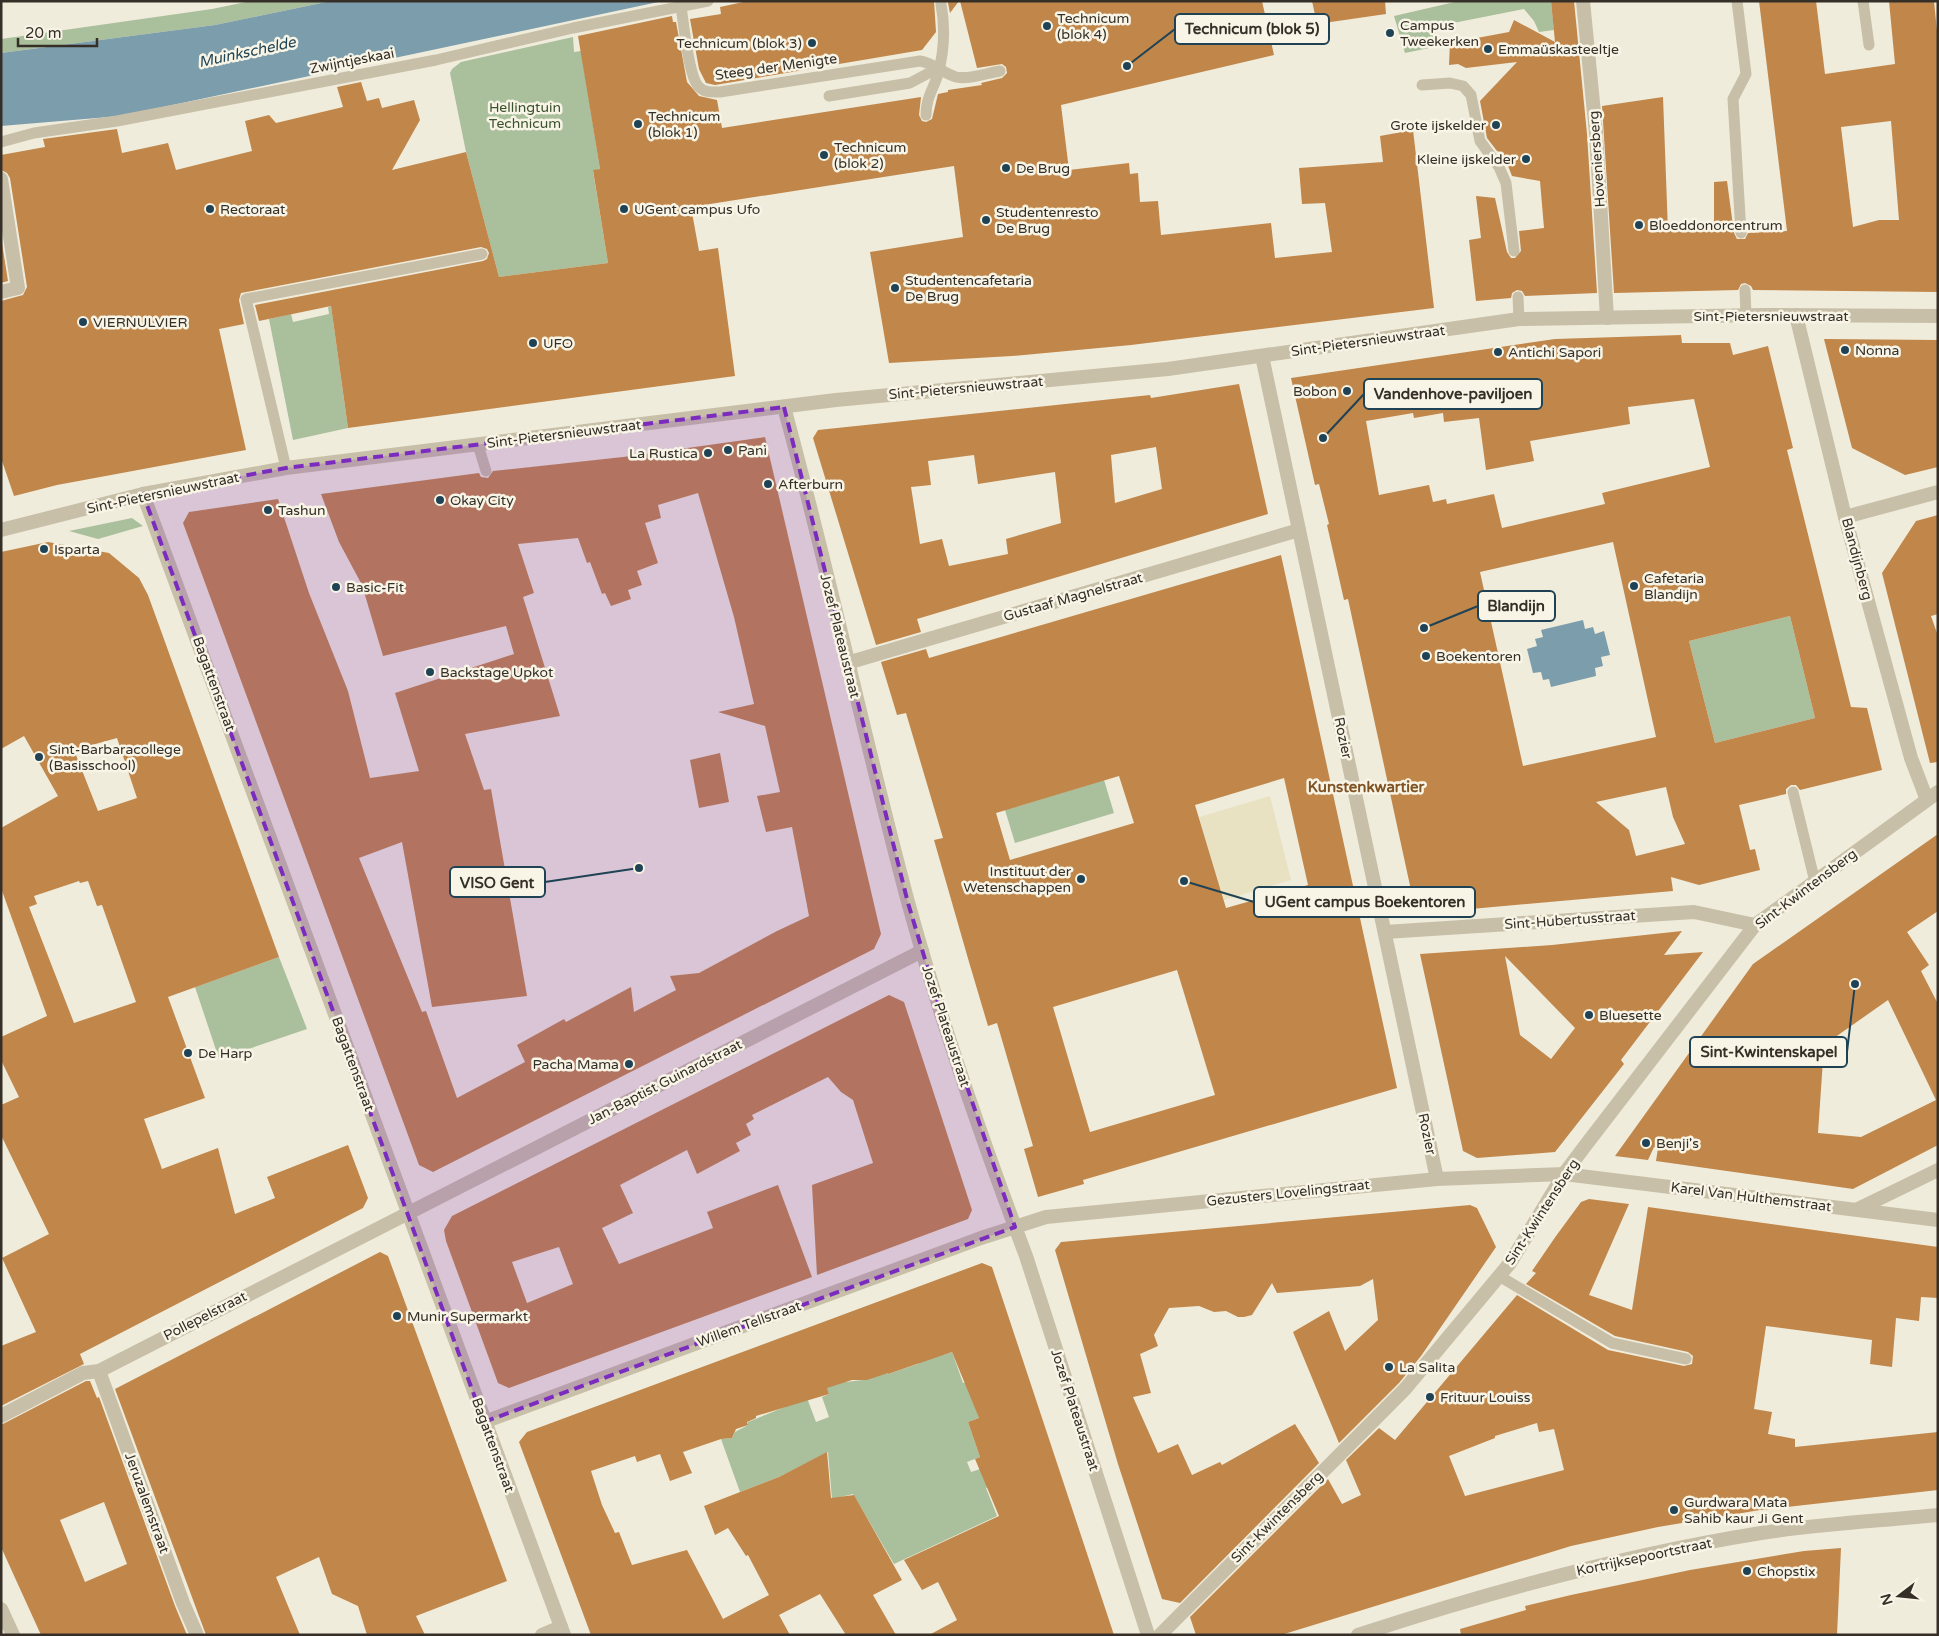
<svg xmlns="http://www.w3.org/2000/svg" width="1939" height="1636" font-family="'Varela Round',sans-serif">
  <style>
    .green { fill: #aabf9c }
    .plaza { fill: #e8e2c3 }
    .water { fill: #7c9dac }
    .building { fill: #c0864a; fill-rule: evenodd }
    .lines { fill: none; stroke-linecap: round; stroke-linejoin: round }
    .service { stroke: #c8bfa8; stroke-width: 11 }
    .pedestrian { stroke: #c8bfa8; stroke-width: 14 }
    .minor { stroke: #c8bfa8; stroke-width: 14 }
    .tertiary { stroke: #c8bfa8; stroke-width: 14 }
    .marked { fill: #7b2cbf; fill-opacity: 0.2; stroke: #7b2cbf; stroke-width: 4; stroke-dasharray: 10 6; stroke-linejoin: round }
    .poi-dot { fill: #1f4354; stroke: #f8f5e7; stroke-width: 2 }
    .labels { text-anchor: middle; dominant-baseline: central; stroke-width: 5; stroke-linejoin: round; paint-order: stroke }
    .poi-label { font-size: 14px; fill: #352f28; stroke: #f8f5e7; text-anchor: start }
    .street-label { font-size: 14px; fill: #352f28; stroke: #f8f5e7 }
    .park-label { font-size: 14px; fill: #3a522d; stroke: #f8f5e7 }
    .water-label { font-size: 15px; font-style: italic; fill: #1f4354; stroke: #f8f5e7 }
    .neighbourhood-label { font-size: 15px; font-weight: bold; fill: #805325; stroke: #f8f5e7 }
    .leader { fill: none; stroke: #1f4354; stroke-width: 2 }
    .callout-dot { fill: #1f4354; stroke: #f8f5e7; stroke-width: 2 }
    .callout { fill: #f8f5e7; stroke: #1f4354; stroke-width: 2 }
    .callout-label { font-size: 15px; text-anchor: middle; font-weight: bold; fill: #352f28 }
  </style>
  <rect width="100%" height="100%" fill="#f0ecdb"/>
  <g class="green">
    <path d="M251 1H331L215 25 1 53V39L212 9Z"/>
    <path d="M1459 1H1551L1554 30 1539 32 1534 21 1524 9 1443 25 1435 31 1439 46 1405 53 1394 16Z"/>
    <path d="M573 37 574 52 581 51 600 169 593 171 608 263 499 277 466 152 450 73 452 69 461 62Z"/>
    <path d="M331 306 348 428 293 440 269 319 291 314 293 322 329 314 328 307Z"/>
    <path d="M132 518 143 526 98 539 69 531Z"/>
    <path d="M1790 616 1815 718 1715 743 1689 641Z"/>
    <path d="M1104 780 1114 813 1015 843 1005 810Z"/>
    <path d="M279 957 307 1029 219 1059 195 987Z"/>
    <path d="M938 1343 943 1355 952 1352 963 1383 974 1380 973 1401 979 1418 968 1422 980 1457 967 1462 971 1472 986 1467 993 1484 986 1488 997 1516 894 1564 853 1494 832 1499 828 1452 779 1477 740 1492 721 1439 732 1438 735 1432 748 1425V1422L807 1398 816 1422 829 1417 822 1397 829 1394 826 1386 845 1380 846 1382 870 1379 885 1366 888 1374 918 1364Z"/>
  </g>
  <path class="plaza" d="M1270 796 1291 880 1224 900 1199 817Z"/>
  <g class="water">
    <path d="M331 1H663L121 116 1 126V53L215 25Z"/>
    <path d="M1583 620 1585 629 1593 627 1595 634 1604 631 1610 655 1601 657 1603 666 1595 668 1596 676 1551 687 1549 679 1543 680 1541 672 1533 673 1527 649 1537 646 1535 639 1543 637 1541 630Z"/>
  </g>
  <g class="building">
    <path d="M748 1H934L936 32 922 50 715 85 706 83 699 69 690 19 721 14 720 7Z"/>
    <path d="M948 1H959L950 13 948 3Z"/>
    <path d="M960 1H1262L1274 55 1061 105 1069 170 1129 163 1130 174 1138 173 1140 202 1158 201 1161 235 1271 223 1275 258 1332 252 1325 203 1302 204 1299 168 1383 162 1380 136 1413 130 1434 308 1131 345 1012 356 889 363 870 252 963 237 954 166 691 207 699 251 718 248 735 376 348 428 331 306 259 321 255 305 483 261 487 259 489 253 487 249 481 247 241 293 239 300 244 324 219 329 246 450 57 485 14 496 1 458V301L23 295 27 287 10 178 7 173 1 170V155L45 147 43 139 117 129 122 153 168 143 176 170 252 151 245 121 269 115 276 123 343 107 337 87 361 82 367 101 379 98 382 108 414 100 420 120 392 170 466 152 499 277 608 263 593 170 600 169 578 36 672 16 673 22H676L687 82 699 96 717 100 722 128 921 97 919 115 922 121 926 122 932 119 938 94 948 92V90L982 85 981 83 1002 78 1007 73 1006 67 1002 64 977 68Z"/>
    <path d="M1312 1H1385L1386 14 1317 24Z"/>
    <path d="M1551 1H1574L1587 134 1597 293 1525 296 1522 291 1517 290 1512 293 1511 298 1476 301 1469 240 1481 238 1476 196 1495 198 1507 252 1511 258H1515L1521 251 1519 231 1544 228 1540 181 1512 176 1503 153 1497 151 1487 138 1480 101 1517 62 1466 68 1458 64 1449 65 1450 43 1509 32 1514 20 1555 42Z"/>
    <path d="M1759 1H1816L1825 74 1895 64 1889 1H1934L1938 42V292L1753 290 1751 286 1745 283 1741 284 1738 290 1614 293 1602 106 1663 97 1668 231H1714V182L1727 181 1734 233 1737 239H1745L1748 233 1787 231ZM1891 121 1899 220H1879L1853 227 1841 127Z"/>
    <path d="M1 237 8 281 1 283Z"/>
    <path d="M1681 335 1682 343H1730L1733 355 1768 346 1793 448 1787 450 1851 707 1867 708 1882 770 1800 790 1796 785H1791L1786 789V794L1739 805 1750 850 1755 849 1760 870 1699 885 1671 877 1673 891 1460 910 1457 895 1414 904 1348 599 1344 600 1327 525 1329 524 1319 484 1315 485 1291 378 1555 339ZM1694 399 1710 467 1602 493 1605 504 1502 528 1494 494 1447 504 1446 499 1433 502 1429 485 1379 495 1366 421 1413 413 1414 418 1443 413 1444 422 1479 418 1486 470 1534 461 1530 441 1630 424 1628 407ZM1613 542 1656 737 1523 766 1480 572ZM1790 616 1815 718 1715 743 1689 641ZM1666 787 1673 817 1685 844 1636 856 1629 830 1596 802Z"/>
    <path d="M1824 339 1938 340V467L1905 475 1852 448Z"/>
    <path d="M1239 384 1268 514 917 619 921 632 876 645 813 438 818 430 1150 395 1151 398ZM1156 447 1162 489 1115 503 1111 455ZM974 455 978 484 1055 472 1061 523 1006 539 1008 554 949 566 942 539 920 544 911 487 931 485 928 461Z"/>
    <path d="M765 437 881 934 874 949 433 1172 419 1165 183 523 189 512 278 499 309 593 348 691 370 778 419 771 395 693 514 654 506 626 383 656 362 585 339 542 321 494 479 473 481 477 488 478 493 471 623 457ZM698 493 734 617 754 704 718 712 765 726 780 792 757 796 766 832 792 827 809 916 777 931 699 973 670 976 676 990 634 1012 631 987 566 1022 564 1019 517 1045 525 1062 457 1098 426 1011 422 1012 359 858 402 842 432 1007 527 996 491 789 484 790 465 734 560 716 523 597 534 593 518 544 578 538 587 563 590 562 602 594 605 593 611 606 631 599 628 590 642 585 637 571 658 563 645 523 661 518 658 505Z"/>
    <path d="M1938 515V614L1931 616 1938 636V762L1930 763 1882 573 1916 521Z"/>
    <path d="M48 542 109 553 139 578 148 595 279 957 168 997 205 1098 144 1119 162 1169 218 1148 235 1214 275 1198 267 1177 348 1145 368 1198 363 1208 80 1354 84 1364 1 1406V1346L36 1332 2 1258 49 1234 1 1135V1105L19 1097 1 1060V1037L47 1016 1 888V828L58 796 24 736 1 749V552ZM117 738 137 798 98 811 74 750ZM79 881 80 883 88 881 97 906 102 905 136 1002 74 1023 29 907 37 904 34 896Z"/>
    <path d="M1281 555 1397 1088 1083 1180 1084 1184 1038 1197 1024 1149 1033 1146 997 1023 988 1026 969 962 934 840 943 838 906 713 897 715 881 662 926 649 929 658ZM1119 776 1134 823 1010 860 996 813ZM1284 778 1308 885 1226 908 1195 805ZM1177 970 1215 1095 1090 1132 1053 1007Z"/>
    <path d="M720 753 729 802 699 808 690 760Z"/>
    <path d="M1938 834V911L1907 932 1929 965 1921 971 1938 1004V1145L1853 1189 1656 1161 1658 1148 1654 1147 1648 1160 1615 1156 1753 964ZM1888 1000 1936 1100 1861 1137 1818 1133 1824 1045Z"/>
    <path d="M1682 931 1664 955 1703 952 1621 1060 1624 1064 1555 1152 1477 1158 1463 1151 1420 954 1552 945ZM1505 956 1575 1028 1551 1059 1520 1035Z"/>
    <path d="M889 995 904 1002 972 1210 968 1219 817 1275 812 1185 873 1163 853 1100 841 1092 828 1077 752 1115 754 1119 746 1124 751 1135 736 1143 740 1151 697 1174 687 1150 620 1185 633 1213 602 1228 619 1264 713 1228 707 1212 778 1185 812 1277 509 1388 498 1383 446 1241 444 1230 452 1216ZM559 1247 573 1284 527 1303 512 1262Z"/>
    <path d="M1589 1199 1629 1204 1589 1295 1632 1310 1648 1207 1938 1247V1298L1921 1297 1919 1321 1896 1318 1892 1367 1870 1364 1872 1340 1766 1326 1754 1409 1772 1412 1768 1434 1795 1439V1447L1938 1432V1490L1760 1510 1658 1527 1571 1546 1281 1635H1196L1190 1617 1328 1479 1342 1504 1361 1495 1346 1460 1379 1428 1395 1440 1517 1295 1608 1350 1684 1366 1692 1364 1693 1356 1688 1352 1615 1336 1526 1284 1536 1273 1532 1271 1556 1236 1581 1202ZM1537 1423 1539 1432 1554 1429 1564 1470 1465 1496 1449 1456 1495 1438V1436Z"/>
    <path d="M1470 1205 1477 1208 1496 1247 1421 1356 1399 1383 1339 1443 1293 1332 1329 1311 1345 1351 1378 1320 1373 1279 1360 1286 1277 1293 1272 1283 1252 1315 1244 1317H1238L1226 1311 1214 1312 1199 1306 1169 1308 1154 1335 1158 1346 1140 1354 1151 1393 1133 1397 1158 1453 1178 1444 1192 1475 1220 1462 1222 1465 1295 1424 1319 1463 1180 1603 1162 1599 1118 1464 1055 1250 1061 1242Z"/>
    <path d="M380 1252 388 1256 507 1581 416 1616 425 1635H367L358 1606 332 1594 319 1557 276 1577 300 1635H206L115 1389Z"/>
    <path d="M982 1263 992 1267 1114 1635H929L957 1620 938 1582 922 1590 904 1560 999 1516 975 1459 980 1457 968 1422 979 1418 952 1352 888 1374V1373L867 1380H852L827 1388 829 1394 756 1416V1418L747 1422 748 1425 736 1429 732 1438 721 1439 683 1452 692 1473 670 1481 660 1454 637 1462 635 1456 591 1471 602 1505 615 1533 619 1532 632 1565 687 1550 723 1619 769 1595 748 1555 746 1556 728 1528 715 1535 704 1506 779 1477 827 1452 831 1498 854 1495 902 1580 873 1595 896 1635H846L820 1594 779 1615 790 1635H591L519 1442 527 1432Z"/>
    <path d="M86 1381H90L97 1398 99 1397 175 1606 187 1635H41L1 1547V1425ZM104 1502 127 1564 85 1582 60 1520Z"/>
    <path d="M1841 1548 1837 1635H1461L1460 1629 1526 1610 1525 1606 1571 1595 1690 1570 1804 1551Z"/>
  </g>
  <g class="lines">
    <g class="service">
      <path d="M1737 1 1746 74 1733 99 1741 233"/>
      <path d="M1863 1 1869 45"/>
      <path d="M681 7C684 24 688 74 698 86 704 93 712 92 720 92L920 61C936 64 942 73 956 77 969 80 987 73 1000 71"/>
      <path d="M1422 85 1450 83 1463 86 1471 95 1480 141 1499 167 1506 183 1514 251"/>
      <path d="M829 96 910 83 940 67"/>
      <path d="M926 115C926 98 933 90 938 74 944 52 945 26 941 4"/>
      <path d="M1 142 34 133 117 121 436 60 573 28 708 1"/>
      <path d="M1745 290 1746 315"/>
      <path d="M1518 297 1519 319"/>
      <path d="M478 445 486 471"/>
      <path d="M286 468 246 299 482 254"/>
      <path d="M1793 792 1815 882"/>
      <path d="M1499 1276 1612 1343 1686 1359"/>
    </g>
    <path class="pedestrian" d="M1 179 18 288 1 292"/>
    <g class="minor">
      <path d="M1583 1 1596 133 1607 318"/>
      <path d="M1796 315 1845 517 1911 758 1927 800"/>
      <path d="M1262 356 1437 1179"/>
      <path d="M784 407C829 571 864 738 908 902 941 1022 982 1140 1026 1256L1148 1635"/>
      <path d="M143 494 564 1635"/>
      <path d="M1845 517 1938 492"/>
      <path d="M1 530 143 494 286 468 836 400 1168 369 1519 319 1764 315 1938 316"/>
      <path d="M847 663 1299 530"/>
      <path d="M1385 932 1694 912 1755 925"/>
      <path d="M1858 1209 1938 1170"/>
      <path d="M99 1371 183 1603 197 1635"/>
      <path d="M1 1416 83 1373 99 1371 922 951"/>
      <path d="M484 1422 981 1238 1046 1217 1437 1179 1564 1174 1938 1220"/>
      <path d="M1 1609 13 1635"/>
      <path d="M542 1635 561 1627"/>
      <path d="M1160 1635 1405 1389 1510 1263 1564 1174 1585 1146 1755 925 1938 792"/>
    </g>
    <path class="tertiary" d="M1358 1635C1489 1592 1624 1555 1761 1533 1819 1524 1879 1521 1938 1515"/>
  </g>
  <path class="marked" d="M784 407 908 903 937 999 1015 1227 484 1422 143 494 286 468Z"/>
  <g class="poi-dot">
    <circle cx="1047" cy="26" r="5"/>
    <circle cx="1390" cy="33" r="5"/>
    <circle cx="812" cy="43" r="5"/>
    <circle cx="1488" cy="49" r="5"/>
    <circle cx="638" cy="124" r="5"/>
    <circle cx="1496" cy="125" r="5"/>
    <circle cx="824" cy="155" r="5"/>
    <circle cx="1526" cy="159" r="5"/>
    <circle cx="1006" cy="168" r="5"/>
    <circle cx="210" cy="209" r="5"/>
    <circle cx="624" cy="209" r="5"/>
    <circle cx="986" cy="220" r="5"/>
    <circle cx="1639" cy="225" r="5"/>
    <circle cx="895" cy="288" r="5"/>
    <circle cx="83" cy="322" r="5"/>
    <circle cx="533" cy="343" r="5"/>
    <circle cx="1845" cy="350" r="5"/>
    <circle cx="1498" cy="352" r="5"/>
    <circle cx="1347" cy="391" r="5"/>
    <circle cx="728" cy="450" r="5"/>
    <circle cx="708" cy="453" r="5"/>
    <circle cx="768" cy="484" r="5"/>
    <circle cx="440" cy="500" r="5"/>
    <circle cx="268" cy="510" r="5"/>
    <circle cx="44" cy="549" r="5"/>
    <circle cx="1634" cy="586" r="5"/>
    <circle cx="336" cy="587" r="5"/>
    <circle cx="1426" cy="656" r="5"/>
    <circle cx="430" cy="672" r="5"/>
    <circle cx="39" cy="757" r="5"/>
    <circle cx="1081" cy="879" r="5"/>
    <circle cx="1589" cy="1015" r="5"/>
    <circle cx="188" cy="1053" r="5"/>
    <circle cx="629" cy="1064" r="5"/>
    <circle cx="1646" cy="1143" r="5"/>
    <circle cx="397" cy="1316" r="5"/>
    <circle cx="1389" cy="1367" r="5"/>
    <circle cx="1430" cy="1397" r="5"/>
    <circle cx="1674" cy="1510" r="5"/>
    <circle cx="1747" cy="1571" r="5"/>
  </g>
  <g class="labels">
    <g class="poi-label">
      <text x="1057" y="18">Technicum<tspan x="1057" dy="16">(blok 4)</tspan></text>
      <text x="1400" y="25">Campus<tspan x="1400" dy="16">Tweekerken</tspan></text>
      <text x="802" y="43" text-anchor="end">Technicum (blok 3)</text>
      <text x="1498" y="49">Emmaüskasteeltje</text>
      <text x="648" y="116">Technicum<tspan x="648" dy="16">(blok 1)</tspan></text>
      <text x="1486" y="125" text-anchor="end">Grote ijskelder</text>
      <text x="834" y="147">Technicum<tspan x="834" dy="16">(blok 2)</tspan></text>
      <text x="1516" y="159" text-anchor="end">Kleine ijskelder</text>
      <text x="1016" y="168">De Brug</text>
      <text x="220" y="209">Rectoraat</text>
      <text x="634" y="209">UGent campus Ufo</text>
      <text x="996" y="212">Studentenresto<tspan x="996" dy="16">De Brug</tspan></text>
      <text x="1649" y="225">Bloeddonorcentrum</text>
      <text x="905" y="280">Studentencafetaria<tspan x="905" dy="16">De Brug</tspan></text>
      <text x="93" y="322">VIERNULVIER</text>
      <text x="543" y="343">UFO</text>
      <text x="1855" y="350">Nonna</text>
      <text x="1508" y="352">Antichi Sapori</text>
      <text x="1337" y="391" text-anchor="end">Bobon</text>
      <text x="738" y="450">Panì</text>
      <text x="698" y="453" text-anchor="end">La Rustica</text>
      <text x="778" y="484">Afterburn</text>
      <text x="450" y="500">Okay City</text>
      <text x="278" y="510">Tashun</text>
      <text x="54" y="549">Isparta</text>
      <text x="1644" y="578">Cafetaria<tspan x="1644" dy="16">Blandijn</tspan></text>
      <text x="346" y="587">Basic-Fit</text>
      <text x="1436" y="656">Boekentoren</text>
      <text x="440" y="672">Backstage Upkot</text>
      <text x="49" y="749">Sint-Barbaracollege<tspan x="49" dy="16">(Basisschool)</tspan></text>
      <text x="1071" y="871" text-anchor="end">Instituut der<tspan x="1071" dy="16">Wetenschappen</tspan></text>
      <text x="1599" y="1015">Bluesette</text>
      <text x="198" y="1053">De Harp</text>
      <text x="619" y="1064" text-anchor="end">Pacha Mama</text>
      <text x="1656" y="1143">Benji's</text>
      <text x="407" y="1316">Munir Supermarkt</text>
      <text x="1399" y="1367">La Salita</text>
      <text x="1440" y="1397">Frituur Louiss</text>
      <text x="1684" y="1502">Gurdwara Mata<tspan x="1684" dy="16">Sahib kaur Ji Gent</tspan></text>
      <text x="1757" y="1571">Chopstix</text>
    </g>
    <g class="street-label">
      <text transform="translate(352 61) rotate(-11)">Zwijntjeskaai</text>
      <text transform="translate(776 67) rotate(-8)">Steeg der Menigte</text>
      <text transform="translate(1597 159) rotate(-94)">Hoveniersberg</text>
      <text x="1771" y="316">Sint-Pietersnieuwstraat</text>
      <text transform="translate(1368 341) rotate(-8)">Sint-Pietersnieuwstraat</text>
      <text transform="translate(966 388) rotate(-5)">Sint-Pietersnieuwstraat</text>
      <text transform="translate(564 434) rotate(-7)">Sint-Pietersnieuwstraat</text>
      <text transform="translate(163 493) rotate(-12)">Sint-Pietersnieuwstraat</text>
      <text transform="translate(1857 559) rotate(75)">Blandijnberg</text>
      <text transform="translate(1073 597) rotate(-16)">Gustaaf Magnelstraat</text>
      <text transform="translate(840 636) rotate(76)">Jozef Plateaustraat</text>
      <text transform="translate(214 684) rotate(70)">Bagattenstraat</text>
      <text transform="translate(1343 738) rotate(78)">Rozier</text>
      <text transform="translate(1806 889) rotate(-37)">Sint-Kwintensberg</text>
      <text transform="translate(1570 920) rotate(-4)">Sint-Hubertusstraat</text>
      <text transform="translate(946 1026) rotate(72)">Jozef Plateaustraat</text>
      <text transform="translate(353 1064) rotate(70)">Bagattenstraat</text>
      <text transform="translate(665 1082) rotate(-27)">Jan-Baptist Guinardstraat</text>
      <text transform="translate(1427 1134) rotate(78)">Rozier</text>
      <text transform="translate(1288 1193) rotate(-6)">Gezusters Lovelingstraat</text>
      <text transform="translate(1751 1197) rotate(7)">Karel Van Hulthemstraat</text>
      <text transform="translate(1542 1212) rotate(-57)">Sint-Kwintensberg</text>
      <text transform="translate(205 1316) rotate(-27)">Pollepelstraat</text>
      <text transform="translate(749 1324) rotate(-20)">Willem Tellstraat</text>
      <text transform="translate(1075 1410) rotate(72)">Jozef Plateaustraat</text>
      <text transform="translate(493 1445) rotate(70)">Bagattenstraat</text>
      <text transform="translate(147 1503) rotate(70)">Jeruzalemstraat</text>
      <text transform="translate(1277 1517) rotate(-45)">Sint-Kwintensberg</text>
      <text transform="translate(1644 1557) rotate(-12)">Kortrijksepoortstraat</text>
    </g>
    <g class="park-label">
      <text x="525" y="107">Hellingtuin<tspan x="525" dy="16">Technicum</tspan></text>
    </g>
    <g class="water-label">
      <text transform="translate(247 52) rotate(-12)">Muinkschelde</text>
    </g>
    <g class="neighbourhood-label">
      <text x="1366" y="787">Kunstenkwartier</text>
    </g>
  </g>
  <path class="leader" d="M1127 66L1175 29M1323 438L1364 394M1424 628L1478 606M639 868L545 882M1184 881L1254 902M1855 984L1847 1052"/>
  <g class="callout-dot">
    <circle cx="1127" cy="66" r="5"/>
    <circle cx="1323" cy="438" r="5"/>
    <circle cx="1424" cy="628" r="5"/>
    <circle cx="639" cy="868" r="5"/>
    <circle cx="1184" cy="881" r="5"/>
    <circle cx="1855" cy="984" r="5"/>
  </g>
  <g class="callout">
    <rect x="1175" y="14" width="154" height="30" rx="5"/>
    <rect x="1364" y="379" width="178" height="30" rx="5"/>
    <rect x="1478" y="591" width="77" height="30" rx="5"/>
    <rect x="450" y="867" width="95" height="30" rx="5"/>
    <rect x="1254" y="887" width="221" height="30" rx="5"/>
    <rect x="1690" y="1037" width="157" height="30" rx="5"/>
  </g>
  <g class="callout-label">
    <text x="1252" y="34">Technicum (blok 5)</text>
    <text x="1453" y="399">Vandenhove-paviljoen</text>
    <text x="1516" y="611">Blandijn</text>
    <text x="497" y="888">VISO Gent</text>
    <text x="1365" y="907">UGent campus Boekentoren</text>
    <text x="1769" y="1057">Sint-Kwintenskapel</text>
  </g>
  <rect width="1939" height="1636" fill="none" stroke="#352f28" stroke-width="5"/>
  <g transform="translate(1899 1596) rotate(254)" stroke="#f8f5e7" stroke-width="4" paint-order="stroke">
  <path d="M0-4L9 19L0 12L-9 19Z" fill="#352f28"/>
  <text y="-8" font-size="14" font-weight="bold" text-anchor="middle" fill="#352f28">N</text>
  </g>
  <path d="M18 38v8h79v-8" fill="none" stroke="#352f28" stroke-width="2.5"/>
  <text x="25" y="38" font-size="15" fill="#352f28" stroke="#f8f5e7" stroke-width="4" paint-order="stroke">20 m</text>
</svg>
